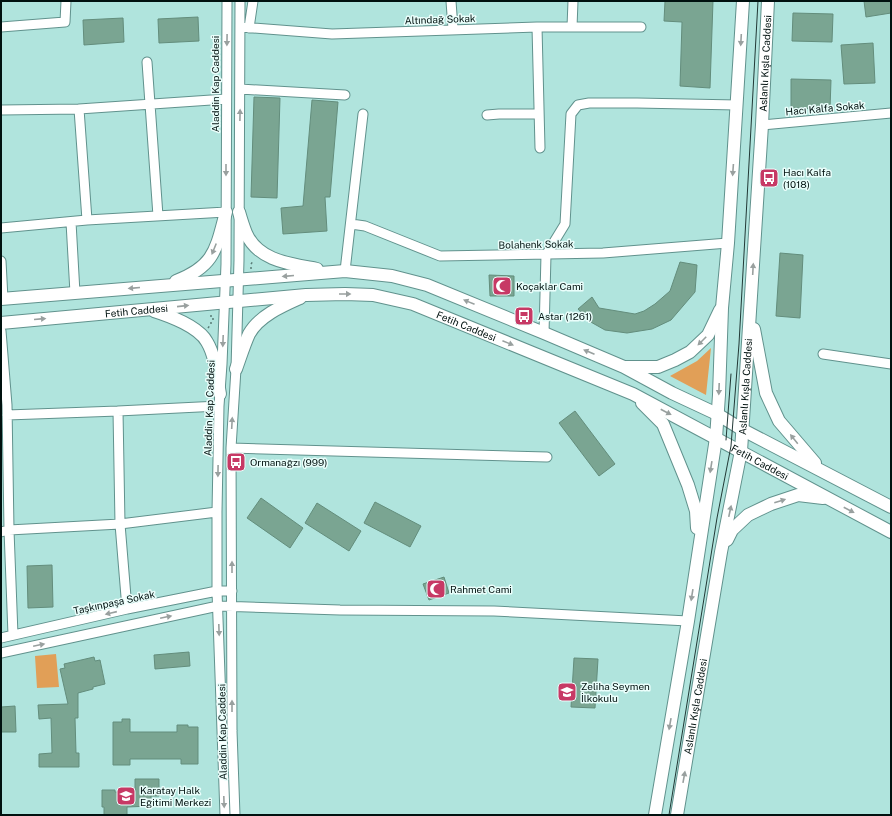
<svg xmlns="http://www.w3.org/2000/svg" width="892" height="816" viewBox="0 0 892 816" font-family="'Public Sans',sans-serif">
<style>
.green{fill:#e19f57}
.building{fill:#7aa592;stroke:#638d7c}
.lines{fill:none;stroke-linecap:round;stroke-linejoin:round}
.minor-casing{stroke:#61928d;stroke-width:11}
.major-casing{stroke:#61928d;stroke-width:14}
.path{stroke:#587b76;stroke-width:1.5;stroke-dasharray:2 3;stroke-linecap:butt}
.minor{stroke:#fff;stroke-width:9}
.major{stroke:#fff;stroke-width:12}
.tram{stroke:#213835;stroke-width:1}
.oneway{fill:#99a09f}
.labels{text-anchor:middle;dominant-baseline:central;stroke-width:3;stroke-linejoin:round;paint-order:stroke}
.street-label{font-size:10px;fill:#00110f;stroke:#eafefb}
.poi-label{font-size:10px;fill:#00110f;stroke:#eafefb;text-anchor:start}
</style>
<rect width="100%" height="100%" fill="#b0e4dd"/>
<!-- green -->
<path class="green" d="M711,348L706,395L670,376L697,361Z
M56,654L59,687L37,688L35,656Z"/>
<!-- building -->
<path class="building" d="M665,1H713L710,88L680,86L682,22L664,21Z
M864,1H891V13L866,17Z
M793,13L833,14L832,42L792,41Z
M198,17L199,41L159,43L158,19Z
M123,18L124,42L84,45L83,20Z
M873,43L875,83L844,84L841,45Z
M791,79L831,80L830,109L791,108Z
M254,97L280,98L277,198L251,197Z
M312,100L338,102L330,197H325L327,231L283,234L281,208L303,206Z
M780,253L803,255L800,318L776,316Z
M680,262L697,265L695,292L671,320L652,329L627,333L605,330L589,321L578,309L592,297L599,308L635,314L644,311L655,304L670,291Z
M489,275L514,276V296H490Z
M575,411L615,464L599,476L559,423Z
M261,498L303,528L290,548L247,518Z
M375,502L421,526L410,547L364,523Z
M317,503L361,531L349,551L305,523Z
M52,565L53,607L28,608L27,566Z
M444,577L449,593L429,600L423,584Z
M189,652L190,666L155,669L154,655Z
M94,657L95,661L100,660L105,684L93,687V689L78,693V718H75L76,753H79V767H39V754L52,753L51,718L39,719L38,705L68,704L60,669L65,668L64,664Z
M574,658L598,659L595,708L571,707Z
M15,706L16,732H1V707Z
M122,719H130V732H177V725H188V727H198V764H181V759H130V765H113V722H122Z
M135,779H159V796H151V806L127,807V815H104V807H102V790H115V792H135Z"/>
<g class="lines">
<defs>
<path id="minor" d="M451,1L453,29
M1,27L65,22L66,1
M241,27L332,34L537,27H641
M537,27L540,148
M572,27L573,1
M249,28L253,1
M147,62L158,216
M240,89L345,95
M79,109L87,220
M1,110L79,109L226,99
M487,115L499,114H539
M762,125L891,113
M71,222L75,293
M351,224L365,226L440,256L603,253L728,243
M1,228L87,220L226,212
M1,261L3,299
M345,271L363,114
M1,331L7,405L9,530L13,635
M544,333L546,255L565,224L571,114L578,105L589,103H637L737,105
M823,354L891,364
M118,411L219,406
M7,415L118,411L120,524L127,609
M231,448L547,457
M1,532L9,530L120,524L217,512
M1,638L127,609L217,591H232
M1,653L218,606L340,610L494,611L688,621
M225,815L217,591V512L219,406L222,364L226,264L227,1
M235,815L232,731L231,448L236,369L239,260L240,1"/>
<g id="major">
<path d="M239,212C241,219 243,226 246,233C258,261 291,264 317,269"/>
<path d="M176,281C215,266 216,249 226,212"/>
<path d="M1,299L345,271L392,276L427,285L544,333L624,367L672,393L717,414L743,430L891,507"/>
<path d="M154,311C170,316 199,327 207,342C216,357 217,378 220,394"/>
<path id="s1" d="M1,323L306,295L345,294L373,295L413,304L633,394L891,532"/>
<path d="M754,329L766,393L779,421L815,463"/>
<path d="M626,367H658L675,360L690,352L708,335L720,310"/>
<path d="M236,369C240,358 244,345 249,334C259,316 282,306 300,298"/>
<path d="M642,403L663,424L688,485L696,511L697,528"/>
<path d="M727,540L732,530L748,515L771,504L798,495L823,498"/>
<path d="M655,815L688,621L716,438L719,395L722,308L728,243L743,1"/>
<path id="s2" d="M677,815L721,552L741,451L762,125L768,1"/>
</g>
</defs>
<!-- minor casing -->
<use href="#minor" class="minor-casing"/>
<!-- major casing -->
<use href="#major" class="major-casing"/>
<!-- path -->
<path class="path" d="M251,269V264L254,260
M211,315V319H216
M208,328L211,324V319"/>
<!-- minor -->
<use href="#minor" class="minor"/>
<!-- major -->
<use href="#major" class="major"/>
<!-- tram -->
<path class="tram" d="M726,440L731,374
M669,815L717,518L731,446L739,344L758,1"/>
</g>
<!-- one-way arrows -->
<defs><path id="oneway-solid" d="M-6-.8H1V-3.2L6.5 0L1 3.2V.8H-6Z"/></defs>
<g class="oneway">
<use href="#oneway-solid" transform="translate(227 40) rotate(91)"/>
<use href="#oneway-solid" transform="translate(741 40) rotate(93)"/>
<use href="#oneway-solid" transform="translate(240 115) rotate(-89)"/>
<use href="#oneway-solid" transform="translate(226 170) rotate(90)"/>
<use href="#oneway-solid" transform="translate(733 170) rotate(94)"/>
<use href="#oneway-solid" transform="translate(214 249) rotate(112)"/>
<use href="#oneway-solid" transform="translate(753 269) rotate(-87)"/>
<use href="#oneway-solid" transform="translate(288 276) rotate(175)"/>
<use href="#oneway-solid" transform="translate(134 288) rotate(175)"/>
<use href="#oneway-solid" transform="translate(345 294)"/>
<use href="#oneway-solid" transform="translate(469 302) rotate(-158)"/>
<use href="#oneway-solid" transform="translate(183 306) rotate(-6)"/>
<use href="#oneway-solid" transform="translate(40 319) rotate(-5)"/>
<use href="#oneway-solid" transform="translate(223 341) rotate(92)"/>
<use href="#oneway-solid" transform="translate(702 341) rotate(135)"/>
<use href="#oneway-solid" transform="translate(508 343) rotate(22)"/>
<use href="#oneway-solid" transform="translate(589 352) rotate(-157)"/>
<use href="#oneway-solid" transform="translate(719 389) rotate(92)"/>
<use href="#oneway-solid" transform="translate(666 412) rotate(28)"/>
<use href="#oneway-solid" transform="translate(232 423) rotate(-87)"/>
<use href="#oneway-solid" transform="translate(794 439) rotate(-129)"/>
<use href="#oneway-solid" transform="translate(711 467) rotate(99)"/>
<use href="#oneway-solid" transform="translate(218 471) rotate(91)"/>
<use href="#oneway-solid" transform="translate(780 501) rotate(-18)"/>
<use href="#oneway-solid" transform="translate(849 510) rotate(28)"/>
<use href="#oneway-solid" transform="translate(730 511) rotate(-78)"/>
<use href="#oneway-solid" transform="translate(232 567) rotate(-90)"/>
<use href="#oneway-solid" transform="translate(692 595) rotate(99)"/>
<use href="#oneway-solid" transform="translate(111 613) rotate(167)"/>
<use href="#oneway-solid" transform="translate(166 617) rotate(-12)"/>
<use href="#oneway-solid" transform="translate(219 630) rotate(88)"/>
<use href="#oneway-solid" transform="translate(39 645) rotate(-12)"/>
<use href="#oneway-solid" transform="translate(232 706) rotate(-90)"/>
<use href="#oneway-solid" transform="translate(670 724) rotate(100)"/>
<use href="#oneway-solid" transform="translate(684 777) rotate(-80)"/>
<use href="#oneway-solid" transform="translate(224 802) rotate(88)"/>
</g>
<!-- icons -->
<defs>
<symbol id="bus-square" viewBox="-11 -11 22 22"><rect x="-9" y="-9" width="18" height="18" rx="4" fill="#c73965" stroke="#eafefb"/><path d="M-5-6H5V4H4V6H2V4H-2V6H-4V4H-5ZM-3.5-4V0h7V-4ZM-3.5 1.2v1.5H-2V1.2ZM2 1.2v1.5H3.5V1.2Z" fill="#fff"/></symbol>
<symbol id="mosque-square" viewBox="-11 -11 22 22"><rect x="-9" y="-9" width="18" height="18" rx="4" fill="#c73965" stroke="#eafefb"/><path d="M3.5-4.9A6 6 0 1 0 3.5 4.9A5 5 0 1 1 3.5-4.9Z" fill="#fff"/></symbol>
<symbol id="school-square" viewBox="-11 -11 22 22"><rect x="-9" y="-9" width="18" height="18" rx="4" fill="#c73965" stroke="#eafefb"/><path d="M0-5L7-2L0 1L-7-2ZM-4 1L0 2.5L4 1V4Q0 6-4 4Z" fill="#fff"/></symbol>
</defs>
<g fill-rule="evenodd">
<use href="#bus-square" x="758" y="167" width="22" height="22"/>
<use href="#mosque-square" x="491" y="275" width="22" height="22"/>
<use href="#bus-square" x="513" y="305" width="22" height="22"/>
<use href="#bus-square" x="225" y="451" width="22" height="22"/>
<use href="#mosque-square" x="425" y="578" width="22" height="22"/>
<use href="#school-square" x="556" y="681" width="22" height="22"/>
<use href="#school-square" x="115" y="785" width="22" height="22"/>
</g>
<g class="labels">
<!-- street labels -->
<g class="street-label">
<text transform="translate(440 19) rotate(-2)">Altındağ Sokak</text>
<text stroke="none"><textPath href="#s2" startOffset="758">Aslanlı Kışla Caddesi</textPath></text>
<text transform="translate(215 84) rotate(-90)">Aladdin Kap Caddesi</text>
<text transform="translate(825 108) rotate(-5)">Hacı Kalfa Sokak</text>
<text transform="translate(536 244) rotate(-1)">Bolahenk Sokak</text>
<text stroke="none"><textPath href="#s1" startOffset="136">Fetih Caddesi</textPath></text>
<text stroke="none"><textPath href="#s1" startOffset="472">Fetih Caddesi</textPath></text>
<text stroke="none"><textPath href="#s2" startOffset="434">Aslanlı Kışla Caddesi</textPath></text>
<text transform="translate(209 408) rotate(-88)">Aladdin Kap Caddesi</text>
<text stroke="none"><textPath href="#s1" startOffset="796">Fetih Caddesi</textPath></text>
<text transform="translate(114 602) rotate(-12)">Taşkınpaşa Sokak</text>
<text stroke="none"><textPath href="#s2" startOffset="110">Aslanlı Kışla Caddesi</textPath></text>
<text transform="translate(222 732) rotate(-91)">Aladdin Kap Caddesi</text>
</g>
<!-- poi labels -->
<g class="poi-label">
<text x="783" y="172">Hacı Kalfa<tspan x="783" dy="12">(1018)</tspan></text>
<text x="516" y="286">Koçaklar Cami</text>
<text x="538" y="316">Astar (1261)</text>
<text x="250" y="462">Ormanağzı (999)</text>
<text x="450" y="589">Rahmet Cami</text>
<text x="581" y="686">Zeliha Seymen<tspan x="581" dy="12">İlkokulu</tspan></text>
<text x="140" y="790">Karatay Halk<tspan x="140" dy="12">Eğitimi Merkezi</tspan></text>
</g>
</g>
<!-- border -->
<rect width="892" height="816" fill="none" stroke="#00110f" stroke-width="4"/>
</svg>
